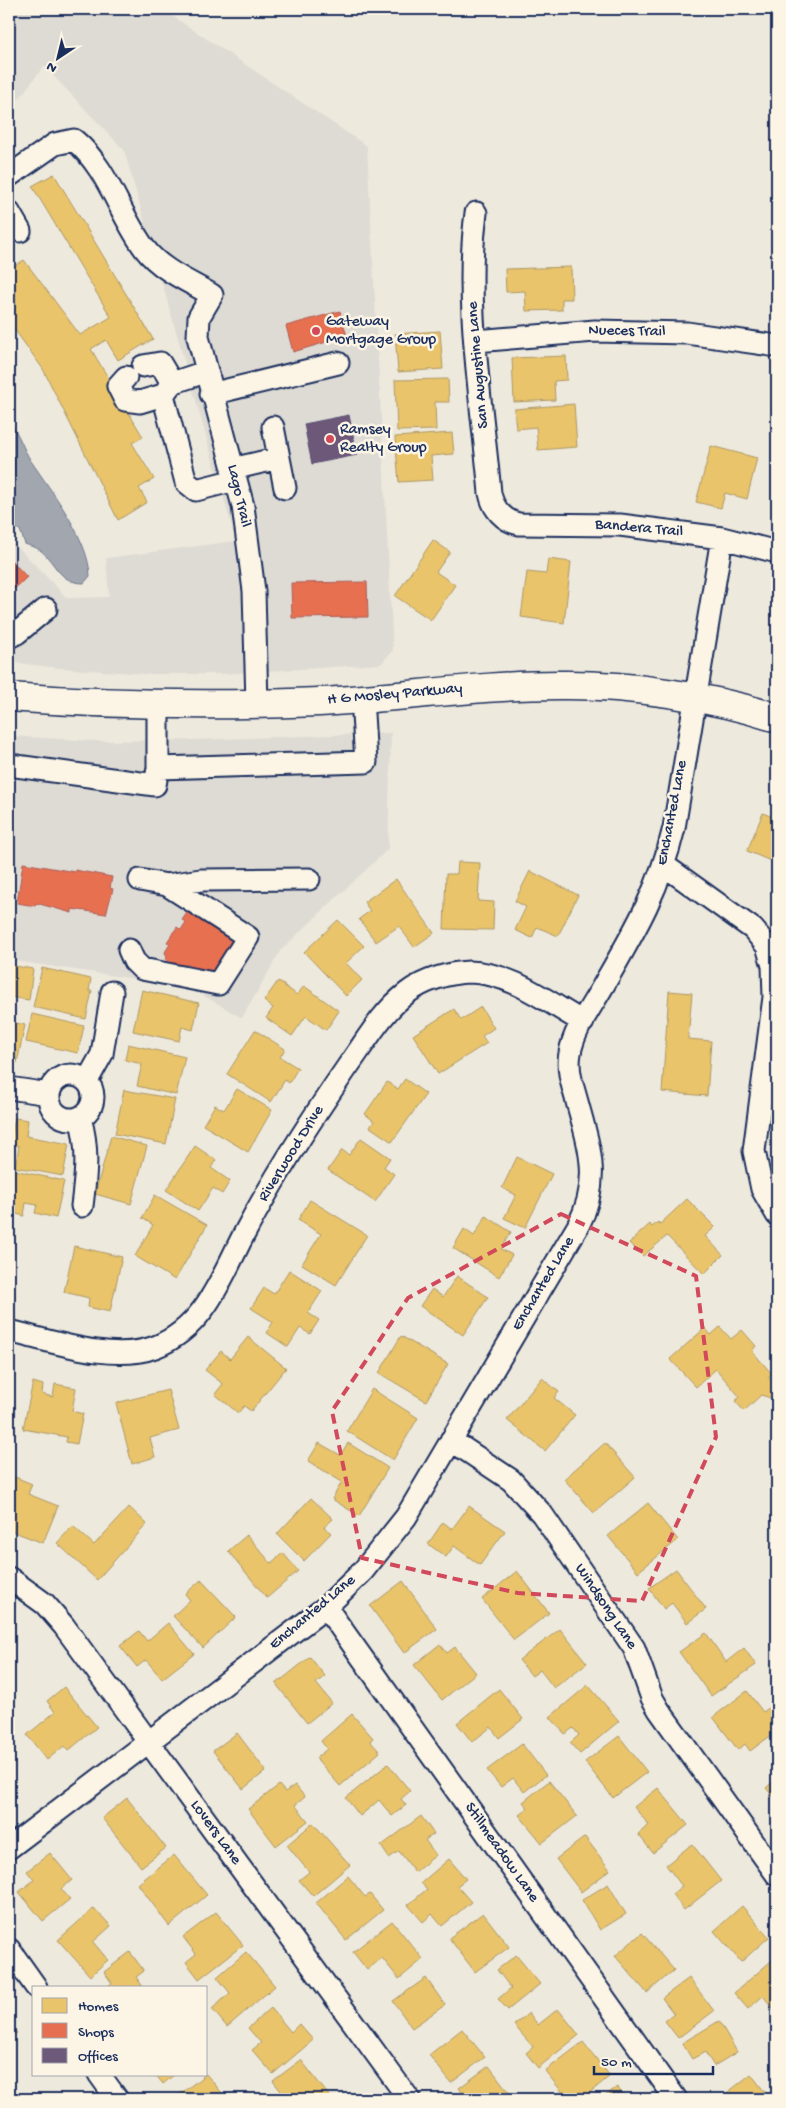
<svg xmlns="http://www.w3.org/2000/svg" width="786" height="2108" viewBox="0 0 786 2108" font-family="'Gochi Hand',sans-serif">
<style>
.built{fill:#dedbd4}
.water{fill:#a2a7af;stroke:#6c778f}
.homes{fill:#e9c46a;stroke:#ab9766}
.shops{fill:#e76f51;stroke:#aa5c55}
.offices{fill:#6d597a;stroke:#544c72}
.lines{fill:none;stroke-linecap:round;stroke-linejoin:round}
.minor-casing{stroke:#1b2f5e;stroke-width:25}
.major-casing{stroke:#1b2f5e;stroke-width:31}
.minor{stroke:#fcf5e5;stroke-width:21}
.major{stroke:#fcf5e5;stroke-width:28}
.marked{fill:none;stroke:#d1495b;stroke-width:4;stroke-dasharray:10 6;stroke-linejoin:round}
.poi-dot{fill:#d1495b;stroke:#fcf5e5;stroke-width:2}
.labels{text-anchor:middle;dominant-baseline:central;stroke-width:5;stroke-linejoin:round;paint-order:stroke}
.poi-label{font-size:16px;fill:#1b2f5e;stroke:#fcf5e5;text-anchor:start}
.street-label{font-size:16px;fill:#1b2f5e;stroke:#fcf5e5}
</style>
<rect width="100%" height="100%" fill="#eee9dd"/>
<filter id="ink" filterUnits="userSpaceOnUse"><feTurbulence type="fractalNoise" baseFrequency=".02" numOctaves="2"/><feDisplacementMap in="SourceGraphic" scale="10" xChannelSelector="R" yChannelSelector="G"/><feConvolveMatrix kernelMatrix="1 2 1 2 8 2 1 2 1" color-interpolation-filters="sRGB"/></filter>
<g filter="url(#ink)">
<!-- built -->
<path class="built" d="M9,9H162L367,146L393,650L381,664L222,674H146L59,668L9,662V538L67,598L109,597L106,558L236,541L124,150L44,66L9,112Z
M391,733L388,849L281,950L242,1018L189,987L9,960V736L96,741L190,740Z"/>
<!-- water -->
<path class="water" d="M9,421C19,433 23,449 31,461C51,491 89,539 90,576L84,583C58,583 56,562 40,550C36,547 29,546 25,544L20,530L9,525Z"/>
<!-- homes -->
<path class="homes" d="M54,174L153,339L118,360L106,340L91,349L143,437L132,443L154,479L139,488L147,502L118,520L43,369L9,322V260L13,267L24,260L80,335L111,317L32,186Z
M571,267L572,299H562V310L526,311L525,291L506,292L505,269Z
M440,331L443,369L398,372L395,334Z
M566,356L567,380L554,381L555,400L514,402L512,358Z
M448,379L449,402H435L436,430L397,431L395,380Z
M574,404L577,447L538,450L536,427L516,429L514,409Z
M452,433L454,454L431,456L433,480L399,482L395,437Z
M711,446L757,458L747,499L725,493L721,508L696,502Z
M433,540L450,552L436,572L455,585L431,620L395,596Z
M548,559L571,562L564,623L521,617L527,572L546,574Z
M763,813L777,819V870L771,867L773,862L747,851Z
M458,862L480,863L478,901L494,902L493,930L444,929L446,874H457Z
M530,871L578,895L558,936L537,927L532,938L515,930L526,907L515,901Z
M396,879L434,933L414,947L399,926L376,942L359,919L370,911L364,902Z
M338,920L364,946L346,963L362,980L346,996L304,952Z
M9,965L33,969L29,1000L9,997Z
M42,968L91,979L89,991H92L86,1019L33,1007Z
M278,981L297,995L304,986L339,1011L326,1030L306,1016L292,1036L266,1018L273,1008L264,1001Z
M142,990L199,1003L193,1030L182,1027L179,1041L133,1031Z
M669,991L692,993L688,1039L711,1041L707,1096L662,1092Z
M481,1007L494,1028L482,1036L487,1043L438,1074L413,1035L454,1009L461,1020Z
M9,1010L14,1011L12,1022L25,1025L17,1063L9,1061Z
M32,1014L84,1026L78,1053L26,1042Z
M255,1030L285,1049L280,1057L298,1068L289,1083L285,1080L271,1102L227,1074Z
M128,1044L185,1057L176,1095L137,1086L142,1064L125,1060Z
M405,1079L426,1094L392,1142L370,1127L374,1121L365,1114L387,1082L398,1089Z
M237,1089L272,1110L248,1152L203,1125L215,1105L224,1110Z
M124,1090L175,1099L166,1144L115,1134Z
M15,1118L28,1120L26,1136L69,1144L63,1176L15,1167L19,1146L10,1145Z
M111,1136L147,1146L131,1204L95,1194Z
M361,1138L390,1158L384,1167L394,1174L375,1202L328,1170L342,1150L349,1155Z
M195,1146L216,1160L211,1168L230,1181L222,1194L213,1188L198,1211L166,1190Z
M517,1157L552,1174L525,1228L504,1218L516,1195L502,1188Z
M10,1169L64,1181L56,1218L35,1213L37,1205L26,1203L24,1216L9,1212Z
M155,1195L207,1225L175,1280L135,1256L153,1225L142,1218Z
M687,1199L715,1227L705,1236L723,1255L704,1274L667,1236L643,1256L629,1243L650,1224L652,1227L658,1222L660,1224Z
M310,1200L367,1235L336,1285L302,1264L321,1234L298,1220Z
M486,1216L511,1232L501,1249L512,1255L499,1277L453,1248L464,1229L474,1236Z
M74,1246L122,1257L110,1312L88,1307L89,1298L64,1292Z
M289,1270L322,1291L308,1313L319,1320L310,1334L300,1328L288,1347L267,1333L273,1322L251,1308L264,1288L274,1294Z
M457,1276L488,1297L463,1335L420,1306L432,1289L443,1297Z
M720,1327L731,1339L742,1330L756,1346L752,1351L772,1374L768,1377L777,1387V1400L761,1395L744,1411L735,1401L740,1397L716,1369L696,1387L670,1359L705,1328L711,1335Z
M401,1336L448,1364L426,1401L379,1373Z
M248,1337L286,1368L251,1411L244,1406L238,1413L215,1394L223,1384L205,1370L221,1351L230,1359Z
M9,1374L14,1375L9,1398Z
M542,1378L559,1392L554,1398L575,1415L545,1451L507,1420Z
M33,1382L43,1385L42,1394L53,1397L55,1384L76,1388L72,1411L83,1414L77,1444L66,1442L67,1437L23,1429Z
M372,1389L418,1418L393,1460L347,1431Z
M168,1390L179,1430L150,1438L155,1457L132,1464L116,1403Z
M319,1443L340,1455L348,1443L388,1468L359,1516L332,1499L342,1482L308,1461Z
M605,1443L635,1477L594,1513L564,1479Z
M10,1475L32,1484L28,1494L58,1506L43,1543L9,1530Z
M311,1498L333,1519L324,1527L331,1533L304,1561L277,1534Z
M648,1503L678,1540L638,1572L608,1536Z
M469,1506L505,1531L480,1565L454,1546L446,1557L428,1544L443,1522L452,1529Z
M129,1507L147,1524L97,1580L57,1543L73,1526L94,1545Z
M247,1535L271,1563L283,1553L298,1571L267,1598L228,1551Z
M676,1569L706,1609L687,1623L672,1603L664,1609L649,1588Z
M517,1571L549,1613L514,1640L482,1599Z
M201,1580L236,1617L203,1648L173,1616L190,1600L185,1594Z
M403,1581L437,1629L404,1653L370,1606Z
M168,1623L194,1654L162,1679L146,1660L137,1667L120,1646L139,1631L147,1641Z
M560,1629L587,1663L554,1688L540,1670L532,1676L519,1660Z
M706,1633L726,1662L744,1648L756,1665L711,1696L679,1652Z
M440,1644L447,1653L455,1647L476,1673L442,1700L414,1665Z
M310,1657L325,1676L316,1683L332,1703L307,1723L276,1684Z
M588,1685L619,1721L580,1754L570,1743L579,1735L573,1728L565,1734L550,1717Z
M64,1687L97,1727L68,1751L64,1746L47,1760L27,1735L55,1712L47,1701Z
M499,1689L523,1719L499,1738L491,1727L472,1742L457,1723Z
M747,1691L763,1712L773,1705L777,1710V1731L750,1751L745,1744L738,1750L713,1717Z
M352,1714L373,1738L370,1741L380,1752L340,1786L316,1758L327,1749L321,1741Z
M237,1733L266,1771L243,1789L213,1751Z
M619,1736L647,1772L613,1798L585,1762Z
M522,1744L546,1775L524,1792L513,1778L501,1787L487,1770Z
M388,1764L410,1791L401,1799L406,1805L392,1816L379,1800L360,1816L346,1798Z
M777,1778V1801L766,1788Z
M549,1781L577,1816L542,1843L519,1815L528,1808L523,1802Z
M279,1785L285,1792L295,1785L305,1797L295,1805L308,1821L276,1846L248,1809Z
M658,1788L688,1825L653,1853L638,1834L649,1825L634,1807Z
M127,1798L166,1848L141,1867L102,1818Z
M421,1816L434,1834L425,1840L436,1855L415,1872L399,1851L389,1858L381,1846Z
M313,1823L350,1865L313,1896L299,1880L309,1872L287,1845Z
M585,1837L610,1870L581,1892L556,1859Z
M692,1844L721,1881L684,1910L672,1894L682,1886L666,1865Z
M50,1853L72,1880L61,1889L70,1899L43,1921L19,1892L34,1880L27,1871Z
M174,1855L207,1895L169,1926L138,1884Z
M449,1859L466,1879L457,1886L471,1902L442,1926L432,1914L423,1922L408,1905L427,1889L421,1883Z
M348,1876L365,1897L370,1894L383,1910L346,1940L316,1903Z
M608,1884L626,1914L600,1930L582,1900Z
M742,1906L769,1937L741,1962L714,1931Z
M94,1908L111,1926L93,1942L108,1960L90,1976L58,1940Z
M216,1912L243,1945L199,1979L186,1962L196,1954L183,1937Z
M483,1913L509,1947L475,1972L449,1938Z
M392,1921L423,1959L399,1979L382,1958L367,1970L353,1952Z
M642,1933L674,1970L647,1993L615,1956Z
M130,1952L144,1971L136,1977L143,1987H107L112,1983L104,1972Z
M246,1952L275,1986L227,2027L212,2009L230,1993L217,1977Z
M516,1955L540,1984L508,2010L498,1999L511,1988L497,1970Z
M777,1956V2013L763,1996L748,2009L734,1993Z
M426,1978L445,2005L412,2028L393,2001Z
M689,1978L714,2011L678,2038L665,2021L674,2014L662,1998Z
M271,2008L291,2032L299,2024L313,2040L273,2074L252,2050L261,2043L248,2028Z
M558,2009L579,2035L538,2068L526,2053L533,2047L514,2025L529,2013L538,2025Z
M719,2021L737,2052L714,2066L705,2052L692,2059L682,2043Z
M9,2024L17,2033L9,2039Z
M462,2029L485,2057L451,2083L429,2055Z
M583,2042L610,2076L582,2099H568L545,2071Z
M301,2060L330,2097L326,2099H287L273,2081Z
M489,2066L514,2099H467L459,2088Z
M155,2074H175L163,2084Z
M206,2074L227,2099H174Z
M751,2074L770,2099H732L727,2093Z
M617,2087L627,2099H601Z"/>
<!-- shops -->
<path class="shops" d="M340,311L347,336L293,352L286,326Z
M9,558L27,577L9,594Z
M367,582L368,617L292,618L291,583Z
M23,863L75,872V870L112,877L110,888L113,889L106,914L72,909V913L36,903L35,906L17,903Z
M192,906L235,938L227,954L225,953L211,974L204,970L202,973L197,971L187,964L184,969L175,963L174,965L165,959L167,957L165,952L170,944L167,942L177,927L181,930L186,922L182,920Z"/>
<!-- offices -->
<path class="offices" d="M349,415L357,455L312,464L304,424Z"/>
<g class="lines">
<defs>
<path id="minor" d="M9,176L55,144L74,140C108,168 119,214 145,249C161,270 190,282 212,295L199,317L198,337L243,506L254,591L257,704
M9,212L20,231
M476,213C464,302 482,404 490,493C493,509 504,521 519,524L620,525L722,538L777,552
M476,341L595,331L687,333L777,346
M143,366L160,363L172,383
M205,372L172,383L163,395L186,482L196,490L235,480
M126,377L118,386L125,400L140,402L163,395
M211,394L338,363
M273,427L279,458
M232,469L279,458L285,488
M9,637L17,633L46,609
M9,765L155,785L158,768V705
M158,768L366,762L362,698
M665,866L753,929L767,946L773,966L774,997L754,1151L762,1189L777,1215
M167,885L201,880L309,879
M129,950L134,961L142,969L218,984L248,937L167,885L140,880
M49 1097a22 22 0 1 1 44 0a22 22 0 1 1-44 0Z
M87,1081L102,1054L112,992
M9,1088L49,1094
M80,1118C89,1148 86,1174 82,1206
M9,1331C52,1341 113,1363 155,1347C204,1328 221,1279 243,1236C274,1177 310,1121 348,1066C366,1041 382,1012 407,993C424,980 448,973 469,972C510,972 549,1003 583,1022
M451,1440L511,1480L542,1514L634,1648L652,1698L659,1710L777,1875
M9,1578L45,1604L64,1626L409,2099
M326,1607L676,2099
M9,1848L326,1607L363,1571L406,1517L578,1226C602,1179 589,1146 576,1098C572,1084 567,1069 570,1053C574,1028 595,1002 607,979C637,927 660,887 674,828L722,538
M9,1949L36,1987
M99,2074L117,2099"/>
<path id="major" d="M9,697C112,705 215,706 319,702C399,698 479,685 559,685C628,684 712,697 777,718"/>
</defs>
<!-- minor casing -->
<use href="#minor" class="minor-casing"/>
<!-- major casing -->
<use href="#major" class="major-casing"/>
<!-- minor -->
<use href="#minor" class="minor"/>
<!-- major -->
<use href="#major" class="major"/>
</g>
</g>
<!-- marked area -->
<path class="marked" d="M561,1214L696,1276L716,1437L642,1601L518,1593L362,1558L332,1411L408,1298Z"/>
<!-- markers -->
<g class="poi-dot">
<circle cx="316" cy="331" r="5"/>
<circle cx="330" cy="439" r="5"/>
</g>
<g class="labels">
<!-- poi labels -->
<g class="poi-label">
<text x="326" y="322">Gateway<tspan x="326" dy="18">Mortgage Group</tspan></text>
<text x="340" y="430">Ramsey<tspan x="340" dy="18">Realty Group</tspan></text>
</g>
<!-- street labels -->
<g class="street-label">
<text transform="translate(627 332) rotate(1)">Nueces Trail</text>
<text transform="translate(479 365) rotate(-95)">San Augustine Lane</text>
<text transform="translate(238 496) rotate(77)">Lago Trail</text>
<text transform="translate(639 529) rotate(5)">Bandera Trail</text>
<text transform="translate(395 695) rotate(-5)">H G Mosley Parkway</text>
<text transform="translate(673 813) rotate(-79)">Enchanted Lane</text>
<text transform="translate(292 1154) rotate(-58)">Riverwood Drive</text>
<text transform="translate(544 1284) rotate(-59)">Enchanted Lane</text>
<text transform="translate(605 1607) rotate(56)">Windsong Lane</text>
<text transform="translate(313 1613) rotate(-40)">Enchanted Lane</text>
<text transform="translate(215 1833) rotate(54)">Lovers Lane</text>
<text transform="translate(501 1853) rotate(55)">Stillmeadow Lane</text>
</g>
</g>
<!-- margin -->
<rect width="786" height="2108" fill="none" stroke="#fcf5e5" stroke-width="30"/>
<rect x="15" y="15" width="756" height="2078" fill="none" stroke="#1b2f5e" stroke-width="2" filter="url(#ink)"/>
<!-- legend -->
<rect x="32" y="1986" width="175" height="90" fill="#fcf5e5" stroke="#a2a6af"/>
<rect x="42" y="1998" width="25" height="15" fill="#e9c46a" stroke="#a2a6af"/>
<text x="78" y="2010" font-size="15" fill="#1b2f5e">Homes</text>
<rect x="42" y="2023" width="25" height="15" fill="#e76f51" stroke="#a2a6af"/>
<text x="78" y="2036" font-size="15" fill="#1b2f5e">Shops</text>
<rect x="42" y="2048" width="25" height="15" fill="#6d597a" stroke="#a2a6af"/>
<text x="78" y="2060" font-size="15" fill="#1b2f5e">Offices</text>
<!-- north arrow -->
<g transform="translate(58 58) rotate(215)" stroke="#fcf5e5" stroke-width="4" paint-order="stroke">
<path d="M0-4L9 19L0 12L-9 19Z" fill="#1b2f5e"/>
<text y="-8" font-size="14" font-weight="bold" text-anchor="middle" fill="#1b2f5e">N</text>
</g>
<!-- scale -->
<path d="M594 2066v8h119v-8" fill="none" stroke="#1b2f5e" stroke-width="2.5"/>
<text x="601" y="2066" font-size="15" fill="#1b2f5e" stroke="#fcf5e5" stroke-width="4" paint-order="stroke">50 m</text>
</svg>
